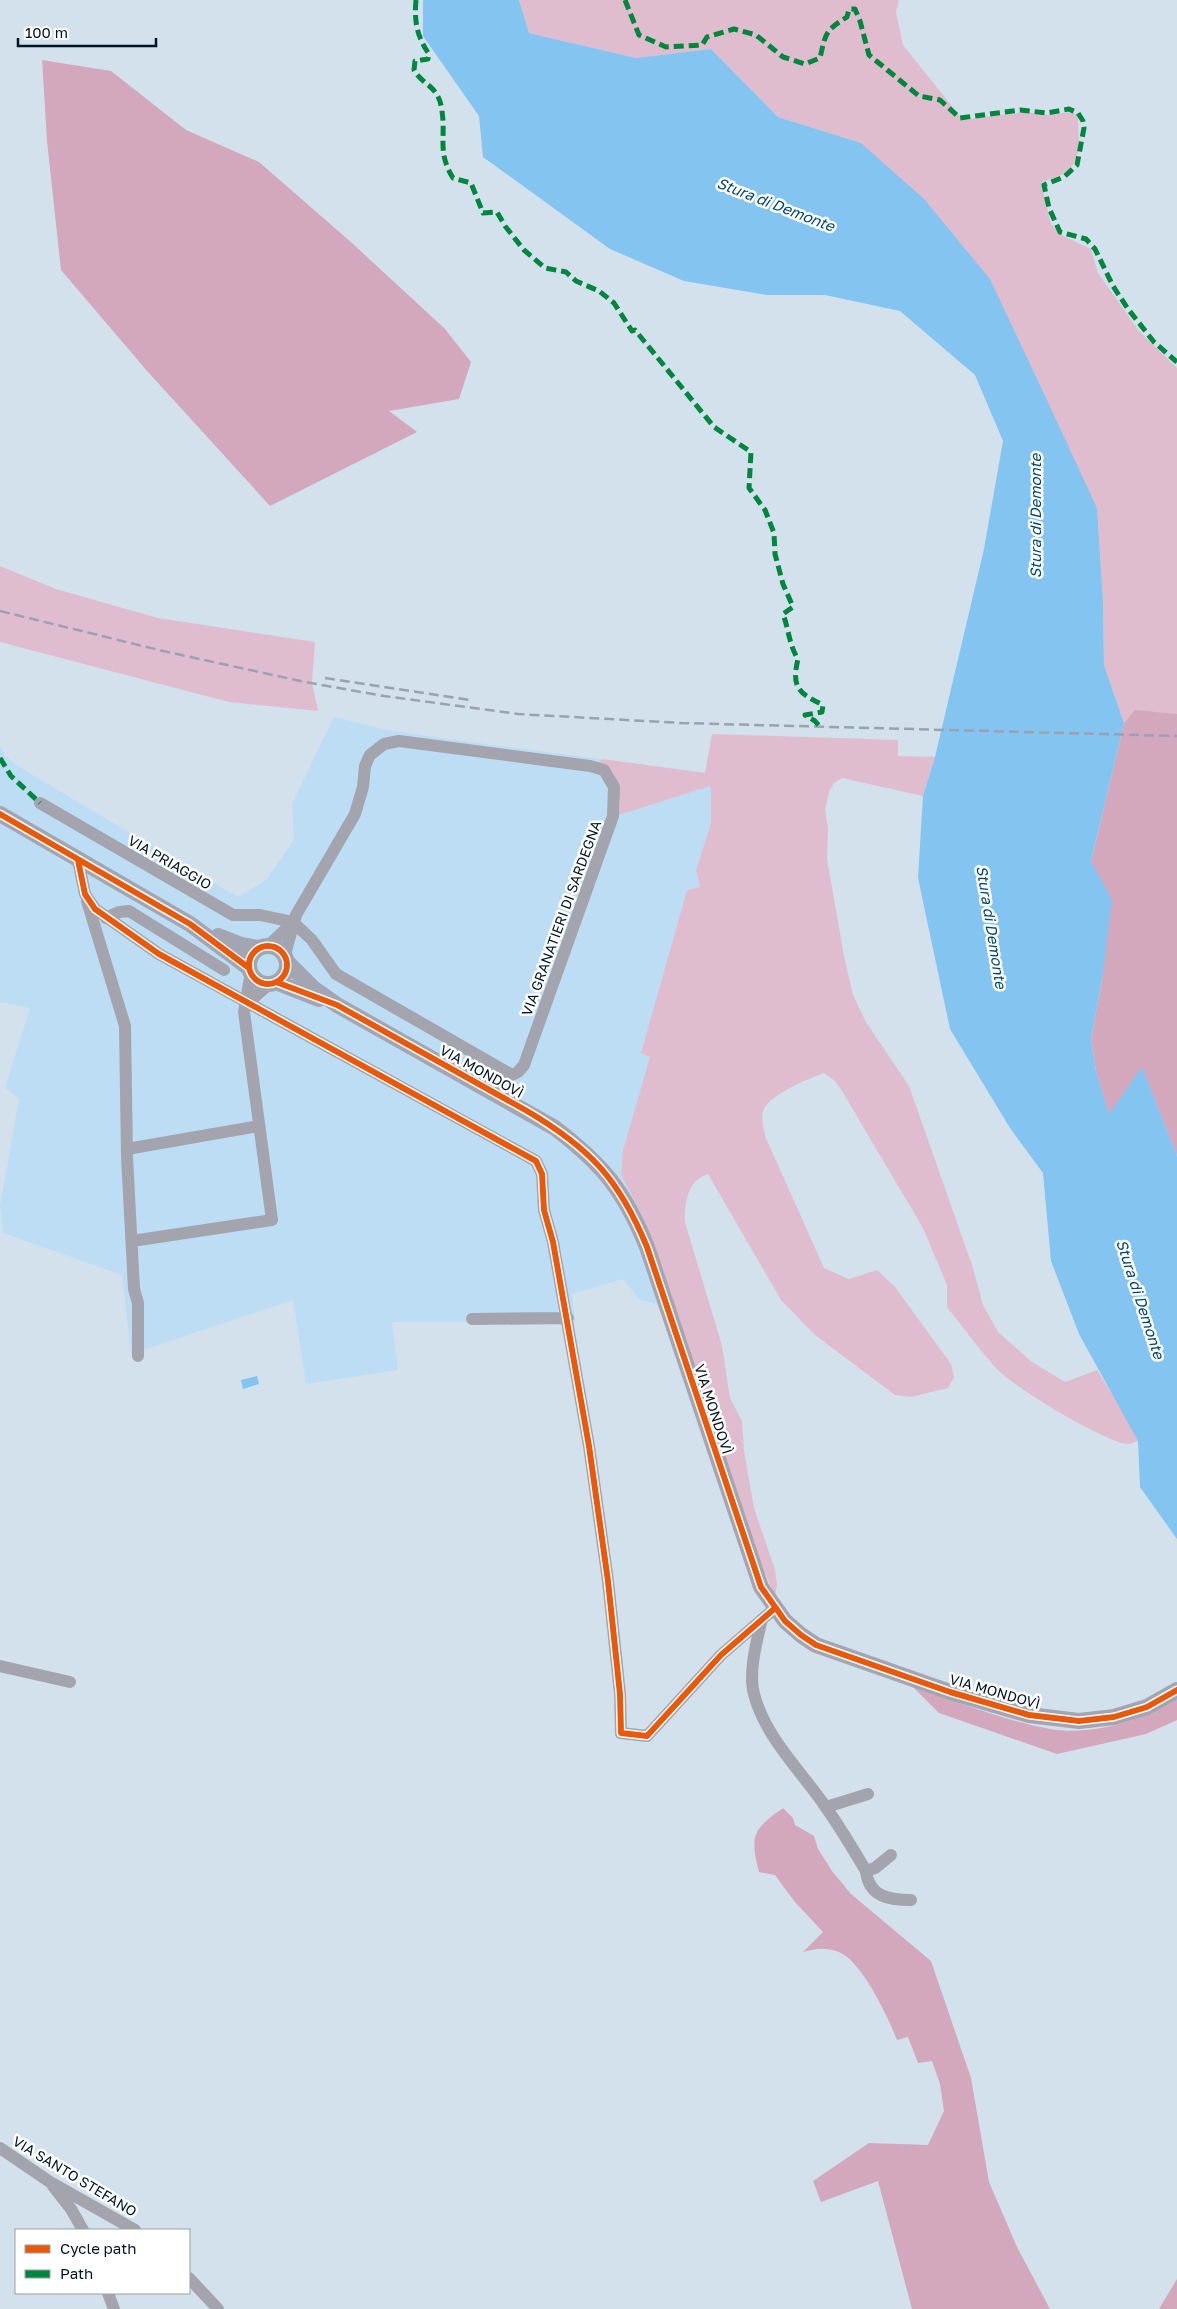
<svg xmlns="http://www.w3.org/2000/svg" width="1177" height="2309" viewBox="0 0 1177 2309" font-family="'Golos Text',sans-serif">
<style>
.built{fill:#bdddf4}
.green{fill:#e0bdce}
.forest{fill:#d3a8bd}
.water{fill:#84c4f0}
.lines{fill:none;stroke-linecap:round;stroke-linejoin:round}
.minor{stroke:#a4a4ae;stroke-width:12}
.major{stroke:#a3a6b2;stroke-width:16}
.rail{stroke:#9ca2ab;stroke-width:2.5;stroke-dasharray:10 5;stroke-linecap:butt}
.quiet{stroke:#00873e;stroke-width:5;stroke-dasharray:10 5;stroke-linecap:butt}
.cycleway-casing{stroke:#fff;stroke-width:9}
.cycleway{stroke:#e8590c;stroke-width:6}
.labels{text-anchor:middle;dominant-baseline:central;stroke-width:5;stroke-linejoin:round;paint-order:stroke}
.street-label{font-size:14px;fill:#011523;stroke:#fff}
.water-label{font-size:15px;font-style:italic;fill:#00476c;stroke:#fff}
</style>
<rect width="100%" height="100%" fill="#d2e1ec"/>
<!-- built -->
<path class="built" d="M334,717L383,729L426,736L705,773L711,788V823L696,870L700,887L687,890L641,1053L651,1057L623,1150L621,1175L642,1215L671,1302L658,1304L640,1300L623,1279L572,1294L575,1322H392L398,1370L306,1384L293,1300L131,1354L122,1275L3,1233L0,1206L19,1099L5,1088L30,1008L0,1002V745L5,756L24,770L238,897L266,880L294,840L292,804Z"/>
<!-- green -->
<path class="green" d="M519,0H899L896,12L903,45L963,120L1025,112L1048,115L1072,112L1078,116C1078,141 1085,163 1059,176C1053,179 1047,179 1041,183L1051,224L1061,235L1091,249L1098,273L1139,331L1177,368V714L1135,711L1124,723L1104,665L1103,601L1097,508L861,143L778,117L711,49L636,58L529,33Z
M0,566L56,589L158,618L315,642L312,683L318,711L229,702L0,642Z
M712,734L898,740V756L935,757L923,796L842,778L834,783L829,792L825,810L828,828L827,859L844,956L853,995L866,1022L909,1086L972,1265L983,1305L998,1332L1032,1362L1065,1382L1097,1370L1123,1411L1138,1441C1134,1442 1131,1444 1127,1444C1101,1440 1013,1387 995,1367C978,1348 963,1327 947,1307V1285L923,1228L842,1091L835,1081L824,1073C808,1079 772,1093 764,1109C760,1116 764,1128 765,1136L824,1268L849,1279L877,1270L895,1287L951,1364L954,1377L948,1388L911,1397L895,1395L815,1335L781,1300L708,1174C688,1180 684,1203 685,1222L722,1346L730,1398L742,1421L744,1451L754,1508L775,1570L777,1585L775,1597L757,1553L642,1215L621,1175L623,1150L650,1057L641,1053L687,890L700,887L696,870L711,823V788L710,786L619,815L620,798L597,764L602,759L705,773Z"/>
<!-- forest -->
<path class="forest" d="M42,60L111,71L186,130L259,162L352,243L445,329L471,362L459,399L389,411L417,432L270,506L148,372L61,270L47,141Z
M1135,710L1177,714V1156L1142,1068L1109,1115L1096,1071L1091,1039L1103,974L1091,861L1124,723Z
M912,1686C954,1701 1006,1721 1050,1729C1094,1736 1139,1721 1177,1699V1720L1146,1734L1057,1754L939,1713Z
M783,1808L793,1818L795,1825L814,1836L818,1849L832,1871L851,1894L931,1961L971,2078L989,2182L1017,2247L1050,2309H912L878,2181L821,2202L813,2181L869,2143L928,2145L944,2111L940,2084L932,2061L918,2063L908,2037L897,2040C888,2017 863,1964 841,1953C828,1947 816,1948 803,1952L823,1932L795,1902L775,1875L759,1872C750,1836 752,1830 783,1808Z
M1177,2279V2309H1159Z"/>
<!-- water -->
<path class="water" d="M423,0H519L529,33L636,58L711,49L778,117L861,143L924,199L990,279L1039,383L1097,508L1103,601L1104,665L1124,723L1091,861L1112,900L1103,974L1091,1039L1096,1071L1109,1114L1142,1067L1177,1156V1539L1140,1487L1138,1441L1079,1334L1051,1261L1043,1173L1010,1128L950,1029L918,878L923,796L935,757L984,549L1003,441L975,375L900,311L825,295H767L684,281L610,249L483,157L479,116L423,36Z
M257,1376L259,1384L243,1389L241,1380Z"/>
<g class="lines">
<!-- minor -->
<path class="minor" d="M40,803L233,915H260L293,922L312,940L336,974L512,1075L518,1072L524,1065L613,816L614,787L604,770L590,766L399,741L384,744L370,755L365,766L363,787L355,814L296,915L285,954
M78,860L85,894L95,909L159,954L536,1161L542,1174L544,1210L553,1242L589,1446L608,1581L620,1694L621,1733L647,1736L721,1655L774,1609
M87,901L125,1026L127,1157L134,1289L138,1303V1356
M106,918L119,912L129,911L224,970
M269,945L293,922
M247,1004L269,984
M127,1149L259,1126
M132,1241L272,1220L244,1012L251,972
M472,1319L568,1318
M762,1619C757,1640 748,1673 754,1694C765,1737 801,1771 825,1806C840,1827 853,1849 866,1871L875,1868L891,1855
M0,1666L70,1682
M826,1807L868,1794
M866,1871C869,1897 889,1900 911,1900
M0,2148L50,2182L135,2230
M53,2186L71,2209L83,2230
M189,2278L218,2309
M108,2293L114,2309"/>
<!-- major -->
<path class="major" d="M0,814L190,924L249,968
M218,936L241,945L258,948
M249 965a19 19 0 1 1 38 0a19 19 0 1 1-38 0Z
M288,963L313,988L337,1005L555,1128C603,1165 624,1190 647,1247L761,1587L785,1621L801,1635L816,1645L950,1692L1029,1715L1079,1721L1114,1717L1147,1707L1177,1690
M276,982L319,999"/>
<!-- rail -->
<path class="rail" d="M0,611L163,651L305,682L384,696L518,714L681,723L1177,736
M325,678L470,700"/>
<!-- quiet -->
<path class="quiet" d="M416,0C414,21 417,37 429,54L428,59L415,61L414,70C423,86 439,85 442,111C446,138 437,152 453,178L471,183L483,213L497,212L505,226L524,250L545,268L566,272L576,281L599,291L614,303L632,331L635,330L714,427L751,452L749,488L765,510L774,533L775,554L783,584L793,607L783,614C789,630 789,645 798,659C791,688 799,693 823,705L822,712L805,715L815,721L820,727
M625,0L639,35L666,47L702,45L707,37L734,29L756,35L783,57L805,64L820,58C826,32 825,31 847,17L849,9H855L860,21L869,55L919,96L940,100L960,118L1020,110L1047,113L1069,109L1078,113L1083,121L1084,128L1077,165L1064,177L1044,185L1049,208L1060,232L1086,239L1095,249L1113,286L1128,309L1154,342L1177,362
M0,758L11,776L40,803"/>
<defs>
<path id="cycleway" d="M0,814L190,924L249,968
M78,860L85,894L95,909L159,954L536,1161L542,1174L544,1210L553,1242L589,1446L608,1581L620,1694L621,1733L647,1736L721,1655L774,1609
M249 965a19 19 0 1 1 38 0a19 19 0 1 1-38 0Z
M276,982L337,1005L527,1111C590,1148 619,1179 647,1247L761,1587L785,1621L801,1635L816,1645L950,1692L1029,1715L1079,1721L1114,1717L1147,1707L1177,1690"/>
</defs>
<!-- cycleway casing -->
<use href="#cycleway" class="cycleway-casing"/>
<!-- cycleway -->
<use href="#cycleway" class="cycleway"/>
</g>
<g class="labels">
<!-- street labels -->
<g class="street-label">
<text transform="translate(170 862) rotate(30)">VIA PRIAGGIO</text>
<text transform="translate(561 918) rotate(-70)">VIA GRANATIERI DI SARDEGNA</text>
<text transform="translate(482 1071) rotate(29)">VIA MONDOVÌ</text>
<text transform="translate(714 1409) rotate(72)">VIA MONDOVÌ</text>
<text transform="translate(995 1691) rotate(16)">VIA MONDOVÌ</text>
<text transform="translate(75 2176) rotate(31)">VIA SANTO STEFANO</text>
</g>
<!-- water labels -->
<g class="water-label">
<text transform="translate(776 204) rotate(21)">Stura di Demonte</text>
<text transform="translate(1035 516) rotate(-90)">Stura di Demonte</text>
<text transform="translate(992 927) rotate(81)">Stura di Demonte</text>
<text transform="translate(1141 1299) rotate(72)">Stura di Demonte</text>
</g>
</g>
<!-- legend -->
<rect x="15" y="2229" width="175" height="65" fill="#ffffff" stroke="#99a1a7"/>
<rect x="25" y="2245" width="25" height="8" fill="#e8590c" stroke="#99a1a7"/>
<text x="60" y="2254" font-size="15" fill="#011523">Cycle path</text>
<rect x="25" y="2270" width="25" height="8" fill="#00873e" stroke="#99a1a7"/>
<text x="60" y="2279" font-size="15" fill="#011523">Path</text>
<!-- scale -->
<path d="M18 38v8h138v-8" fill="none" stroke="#011523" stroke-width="2.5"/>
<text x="25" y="38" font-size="15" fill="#011523" stroke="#ffffff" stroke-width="4" paint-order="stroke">100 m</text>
</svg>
